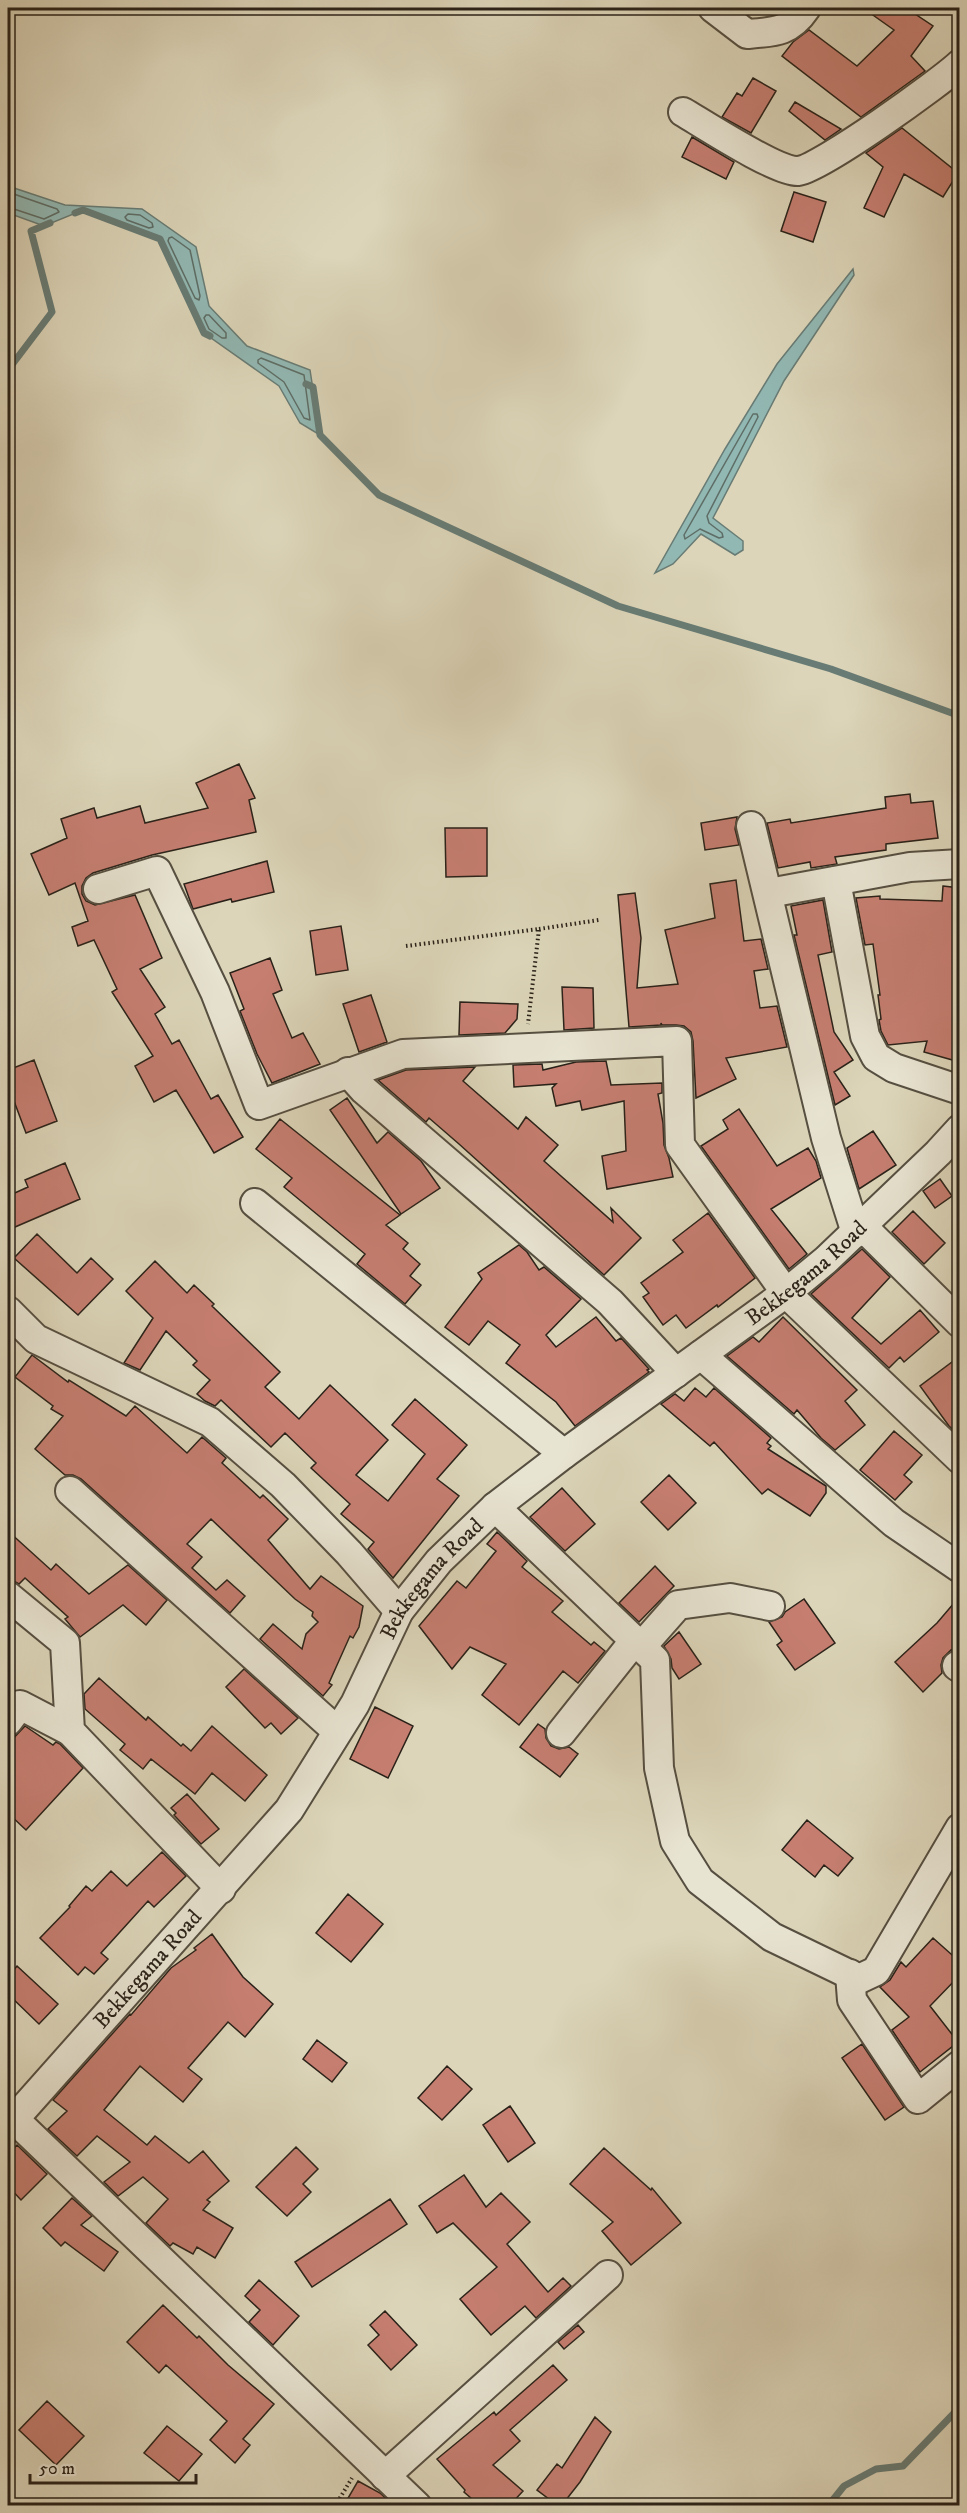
<svg xmlns="http://www.w3.org/2000/svg" width="967" height="2513" viewBox="0 0 967 2513" font-family="'IM FELL DW Pica',serif">
<style>
.water{fill:#92b8b3;stroke:#687c75;stroke-width:1.5}
.lines{fill:none;stroke-linecap:round;stroke-linejoin:round}
.shore{stroke:#5e6d66;stroke-width:1.5}
.stream{stroke:#687c75;stroke-width:7}
.building{fill:#c67e71;stroke:#2a2219;stroke-width:1.5}
.minor-casing{stroke:#564f41;stroke-width:32}
.path{stroke:#2a2219;stroke-width:4;stroke-dasharray:1.5 3;stroke-linecap:butt}
.minor{stroke:#e8e4d2;stroke-width:28}
.labels{text-anchor:middle;dominant-baseline:central;stroke-width:4.5;stroke-linejoin:round;paint-order:stroke}
.street-label{font-size:22px;fill:#2a2219;stroke:#e8e4d2}
</style>
<rect width="100%" height="100%" fill="#dcd5b9"/>
<filter id="stains"><feTurbulence type="fractalNoise" baseFrequency=".00333" numOctaves="4"/><feColorMatrix values="0 0 0 0 .2 0 0 0 0 .09 0 0 0 0 .02 0 0 0 .5 -.17"/></filter>
<radialGradient id="worn" r=".72"><stop offset=".6" stop-color="#630" stop-opacity="0"/><stop offset="1" stop-color="#630" stop-opacity=".3"/></radialGradient>
<!-- water -->
<path class="water" d="M8,186L65,205L142,209L196,247L209,306L247,346L310,370L320,435L300,423L279,386L204,333L160,239L83,210L44,226L8,213Z
M853,269L854,275L784,381L713,518L743,541V550L735,555L701,534L673,564L655,573L725,449L777,364Z"/>
<g class="lines">
<!-- shore -->
<path class="shore" d="M8,192L57,209L59,212L44,219L8,207
M128,214L140,215L152,223L153,227L149,228L127,220L125,217Z
M169,238L172,237L190,250L200,296L199,300L195,298L168,241Z
M206,315H209L226,333V338H222L209,329L204,318Z
M261,358L304,375L310,420L304,418L284,382L258,363V360Z
M753,414H757L758,417L707,516L709,523L722,533L723,537L719,538L700,529L685,539L684,535Z"/>
<!-- stream -->
<path class="stream" d="M75,213L83,210L160,239L204,333L210,336
M8,370L52,312L31,231L50,223
M306,384L313,387L320,435L379,495L618,606L831,669L960,716
M828,2506L844,2486L876,2469L903,2466L960,2407"/>
</g>
<!-- building -->
<path class="building" d="M863,8H906L933,26L911,56L925,71L861,117L782,56L793,42L809,30L857,66L894,30Z
M753,78L776,91L751,133L722,117L737,93L742,96Z
M795,102L841,129L825,140L789,111Z
M902,128L958,173L943,197L904,174L884,217L864,208L883,167L866,153Z
M692,137L734,162L726,179L682,157Z
M794,192L826,202L813,242L781,231Z
M239,764L255,798L249,800L256,832L152,855L93,873L86,878L82,886V894L86,901L95,905L135,895L162,958L140,969L165,1007L155,1014L172,1044L179,1040L211,1099L218,1095L243,1137L214,1153L176,1090L154,1102L135,1066L153,1056L112,992L117,989L94,940L78,946L72,927L88,921L75,883L49,895L31,854L67,838L61,819L94,808L97,818L140,806L145,823L208,808L196,783Z
M910,794L911,803L933,801L938,838L886,844V850L835,857L837,864L811,868L810,862L778,868L767,823L790,819L791,823L886,808L885,797Z
M737,817L735,829L739,845L705,850L701,823Z
M445,828H487V876L446,877Z
M267,861L274,892L232,902L231,899L193,909L184,884Z
M736,880L744,941L761,939L768,969L754,971L760,1008L777,1006L787,1047L726,1058L736,1079L696,1098L693,1041L691,1032L684,1026L676,1025H662L661,1023V1025L629,1027L618,895L635,893L641,938L637,988L678,984L665,930L715,918L710,884Z
M943,886L960,888V1049L956,1061L924,1052L927,1041L888,1045L881,1031L879,1020L881,1019L878,995H880L873,944L865,945L856,898L880,896V899L942,901Z
M823,900L832,952L818,955L834,1032L853,1060L834,1072L850,1096L835,1105L794,935H797L791,906Z
M341,926L348,970L316,975L310,931Z
M270,958L282,990L273,994L292,1038L303,1033L320,1064L272,1083L257,1054L240,1011L244,1009L230,973Z
M562,987L593,988L594,1028L564,1030Z
M371,995L387,1042L359,1052L343,1004Z
M460,1002L518,1004L517,1019L505,1033L459,1035Z
M34,1060L57,1121L26,1133L8,1085V1070Z
M606,1061L611,1085L662,1083V1093L658,1094L663,1123L664,1145L669,1158L673,1177L607,1189L602,1156L626,1151L624,1101L582,1110L580,1101L556,1106L552,1088L556,1084L514,1087L513,1065L542,1064L543,1070L576,1062Z
M475,1067L463,1081L518,1129L526,1117L558,1145L544,1161L613,1222L611,1208L641,1238L604,1275L459,1144L429,1118L426,1122L378,1080L406,1070Z
M347,1098L377,1143L388,1132L421,1161L440,1188L401,1214L330,1110Z
M739,1109L777,1166L808,1148L816,1161L821,1178L771,1209L807,1254L789,1269L701,1146L728,1129L723,1120Z
M280,1119L400,1215L386,1225L408,1243L403,1249L420,1264L410,1276L421,1285L405,1304L357,1264L365,1254L284,1187L292,1178L256,1149Z
M873,1131L896,1165L859,1189L847,1148Z
M65,1163L80,1199L8,1230V1196L28,1187L25,1180Z
M940,1179L952,1196L935,1208L923,1191Z
M913,1211L945,1243L924,1264L892,1232Z
M708,1213L755,1278L718,1307L717,1305L686,1328L676,1315L663,1325L643,1297L649,1293L641,1283L683,1252L673,1240Z
M37,1234L77,1273L91,1258L113,1279L78,1315L14,1258Z
M519,1245L527,1252L539,1270L544,1267L581,1299L546,1335L556,1347L596,1317L616,1341L621,1338L649,1369L647,1370L649,1372L575,1426L556,1402L506,1363L520,1345L488,1321L469,1345L445,1327L482,1279L478,1273Z
M862,1249L890,1277L852,1318L881,1344L920,1310L939,1332L904,1362L900,1357L889,1368L811,1294Z
M155,1261L187,1293L194,1285L214,1304L212,1306L280,1372L265,1387L299,1419L330,1385L388,1440L356,1475L388,1501L425,1454L392,1425L415,1399L467,1445L437,1479L459,1496L393,1578L368,1549L374,1542L341,1514L350,1504L311,1468L316,1463L285,1433L271,1447L221,1400L215,1406L205,1401L197,1394L210,1380L193,1365L197,1361L166,1331L140,1370L124,1363L153,1318L126,1291Z
M783,1317L857,1390L845,1401L865,1425L835,1450L821,1438L797,1410L794,1414L727,1356L753,1337L759,1342Z
M32,1355L68,1382L69,1380L126,1416L135,1406L187,1453L202,1437L226,1458L222,1463L260,1498L263,1495L288,1519L268,1540L310,1589L321,1576L363,1606L359,1627L353,1638L350,1636L329,1683L332,1685L323,1696L260,1639L273,1624L302,1649L306,1634L318,1622L312,1616L313,1612L295,1599L211,1519L187,1544L202,1557L192,1568L216,1590L227,1580L245,1596L230,1613L81,1479L73,1475H65L35,1449L63,1416L51,1409L53,1406L15,1377Z
M960,1356V1436L949,1426L920,1386Z
M695,1388L706,1397L714,1388L771,1438L767,1443L771,1446L768,1449L826,1486V1493L810,1516L768,1489L762,1494L714,1442L710,1446L661,1404L675,1394L684,1401Z
M894,1431L922,1455L904,1475L912,1482L895,1500L860,1470Z
M669,1475L696,1503L668,1530L641,1502Z
M562,1488L595,1524L565,1551L530,1517Z
M8,1531L51,1570L56,1564L89,1594L128,1565L167,1600L146,1625L123,1605L80,1637L65,1619L68,1617L25,1578L19,1584L8,1578Z
M497,1532L527,1561L522,1567L563,1601L552,1612L591,1645L594,1642L605,1651L578,1683L563,1671L519,1725L482,1695L506,1664L470,1647L452,1669L419,1626L457,1581L466,1588L496,1551L487,1544Z
M655,1566L674,1586L639,1622L619,1603Z
M960,1596V1648L951,1650L943,1658L941,1665L942,1673L923,1692L895,1662L937,1623Z
M804,1599L835,1643L795,1670L777,1645L782,1641L769,1622L782,1617L785,1612Z
M679,1632L701,1664L679,1679L672,1668L671,1659L664,1646Z
M244,1669L298,1718L281,1734L271,1723L265,1728L226,1687Z
M99,1678L146,1720L148,1717L181,1746L183,1744L191,1751L212,1726L267,1775L245,1801L212,1773L195,1794L151,1759L143,1769L120,1750L125,1744L85,1709L84,1694Z
M375,1707L413,1726L388,1778L350,1759Z
M538,1724L545,1729L546,1738L551,1746L559,1749L569,1747L578,1754L560,1777L520,1747Z
M25,1726L53,1745L56,1742L60,1744L83,1768L26,1830L8,1813V1744Z
M187,1794L219,1829L201,1844L174,1815L176,1813L171,1808Z
M807,1820L853,1858L838,1876L824,1865L815,1877L782,1850Z
M162,1852L186,1876L154,1907L148,1901L101,1953L108,1959L94,1974L85,1967L78,1975L40,1938L70,1907L69,1906L86,1886L92,1891L111,1871L127,1886Z
M348,1894L383,1924L351,1962L316,1933Z
M212,1934L243,1977L273,2004L245,2037L228,2022L188,2068L202,2079L183,2102L140,2066L104,2110L147,2145L155,2136L189,2163L203,2151L229,2181L207,2200L210,2202L203,2210L233,2228L215,2258L197,2247L193,2254L173,2243L170,2246L146,2223L168,2199L143,2177L118,2196L104,2182L130,2162L97,2136L77,2156L48,2129L67,2111L53,2100L130,2014L131,2015L171,1968L196,1950L194,1948Z
M933,1938L960,1962V1975L930,2006L958,2042L920,2072L892,2030L909,2017L880,1987L890,1980L901,1962L906,1967Z
M17,1966L58,2004L39,2024L8,1994V1977Z
M317,2040L347,2063L332,2082L303,2059Z
M862,2044L904,2107L885,2120L842,2058Z
M447,2066L472,2089L442,2120L418,2098Z
M510,2106L535,2143L508,2162L483,2125Z
M17,2145L47,2174L21,2200L8,2186V2154Z
M296,2147L318,2169L303,2184L311,2192L287,2216L256,2187Z
M604,2148L651,2190L652,2188L681,2223L631,2265L602,2231L613,2222L570,2184Z
M464,2175L486,2207L501,2193L530,2222L507,2244L548,2292L563,2278L571,2286L536,2318L525,2306L491,2335L460,2299L497,2267L453,2223L437,2233L419,2206Z
M72,2198L92,2216L81,2225L118,2252L104,2271L65,2242L61,2246L43,2228Z
M390,2199L407,2224L312,2287L295,2262Z
M259,2280L299,2316L273,2345L249,2322L260,2310L245,2296Z
M163,2305L197,2338L199,2336L228,2365L274,2404L243,2439L250,2445L235,2463L210,2440L227,2421L166,2365L159,2373L127,2342Z
M385,2311L417,2345L391,2370L368,2345L379,2335L370,2325Z
M578,2325L584,2332L564,2349L558,2342Z
M553,2365L567,2380L510,2430L520,2441L493,2465L523,2491L510,2505H479L464,2492L465,2490L437,2459L494,2412L496,2415Z
M47,2401L84,2436L56,2465L19,2430Z
M595,2417L611,2432L580,2482L562,2505H557L537,2490L557,2464L562,2468Z
M167,2426L202,2454L179,2481L144,2453Z
M358,2481L380,2493L393,2505H344Z"/>
<g class="lines">
<defs>
<g id="minor">
<path d="M713,8L747,34C775,32 790,32 806,8"/>
<path d="M683,112C705,125 777,172 798,171C820,169 941,82 960,64"/>
<path d="M751,826L826,1138L856,1233"/>
<path d="M836,881L865,1036L876,1057L894,1068L960,1090"/>
<path d="M98,889L157,871L215,992L259,1105L403,1054L677,1041L680,1145L786,1293L960,1459"/>
<path d="M769,893L910,867L960,864"/>
<path d="M348,1072L364,1090L610,1302L676,1373"/>
<path d="M255,1203L564,1454"/>
<path d="M863,1227L960,1323"/>
<path d="M8,1311L36,1339L210,1422L283,1485L349,1553L399,1611"/>
<path d="M701,1355L894,1523L960,1568"/>
<path d="M70,1491L337,1731"/>
<path d="M495,1507L655,1660L659,1768L675,1841L700,1881L772,1937L859,1979L876,1971L960,1828"/>
<path d="M8,1596L65,1643L70,1731L221,1889"/>
<path d="M641,1647L678,1605L730,1598L770,1606"/>
<path d="M960,1664L957,1666L960,1668"/>
<path d="M8,1721L20,1705L70,1731"/>
<path d="M561,1733L635,1640"/>
<path d="M850,1974L852,2000L918,2099L960,2065"/>
<path d="M13,2118L417,2506"/>
<path id="s1" d="M8,2126L289,1810L355,1704L399,1611L439,1561L495,1507L564,1454L786,1293L826,1260L938,1153L960,1129"/>
<path d="M385,2476L608,2275"/>
</g>
</defs>
<!-- minor casing -->
<use href="#minor" class="minor-casing"/>
<!-- path -->
<path class="path" d="M539,929L599,920
M406,946L539,929L528,1024
M335,2506L352,2478"/>
<!-- minor -->
<use href="#minor" class="minor"/>
</g>
<g class="labels">
<!-- street labels -->
<g class="street-label">
<text stroke="none"><textPath href="#s1" startOffset="1182">Bekkegama Road</textPath></text>
<text stroke="none"><textPath href="#s1" startOffset="696">Bekkegama Road</textPath></text>
<text stroke="none"><textPath href="#s1" startOffset="210">Bekkegama Road</textPath></text>
</g>
</g>
<!-- margin -->
<rect width="967" height="2513" fill="none" stroke="#dcd5b9" stroke-width="30"/>
<rect x="9" y="9" width="949" height="2495" fill="none" stroke="#2a2219" stroke-width="3"/>
<rect x="15" y="15" width="937" height="2483" fill="none" stroke="#2a2219" stroke-width="1.5"/>
<!-- scale -->
<path d="M30 2474v9h166v-9" fill="none" stroke="#2a2219" stroke-width="3"/>
<text x="39" y="2474" font-size="18" fill="#2a2219" stroke="#e8e4d2" stroke-width="4.5" paint-order="stroke">50 m</text>
<rect width="100%" height="100%" filter="url(#stains)"/>
<rect width="100%" height="100%" fill="url(#worn)"/>
</svg>
